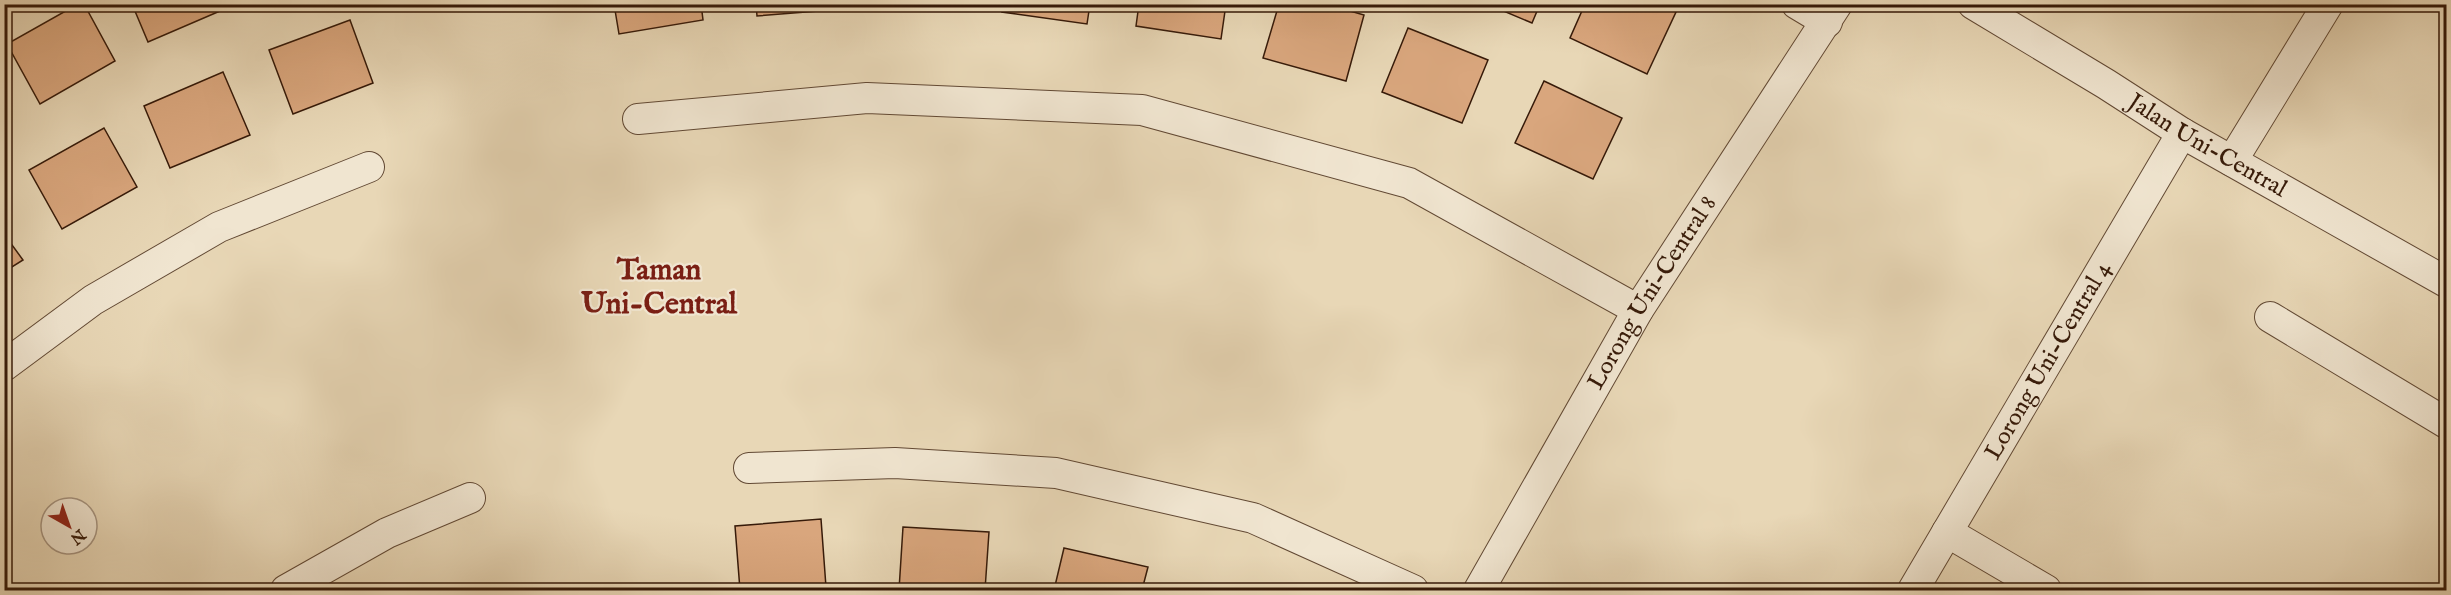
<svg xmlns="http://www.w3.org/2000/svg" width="2451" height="595" viewBox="0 0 2451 595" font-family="'IM FELL English',serif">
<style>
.building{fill:#d9a67d;stroke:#361a09;stroke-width:1.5}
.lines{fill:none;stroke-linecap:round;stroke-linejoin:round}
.street-casing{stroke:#624934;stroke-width:32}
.street{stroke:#f0e5d0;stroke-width:30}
.labels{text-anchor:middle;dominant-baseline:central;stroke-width:4.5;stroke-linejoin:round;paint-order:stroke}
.street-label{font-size:24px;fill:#361a09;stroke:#f0e5d0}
.district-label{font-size:30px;font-weight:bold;fill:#7a1f14;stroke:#f0e5d0}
</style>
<rect width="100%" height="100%" fill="#e8d7b6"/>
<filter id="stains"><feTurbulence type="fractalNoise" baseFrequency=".00333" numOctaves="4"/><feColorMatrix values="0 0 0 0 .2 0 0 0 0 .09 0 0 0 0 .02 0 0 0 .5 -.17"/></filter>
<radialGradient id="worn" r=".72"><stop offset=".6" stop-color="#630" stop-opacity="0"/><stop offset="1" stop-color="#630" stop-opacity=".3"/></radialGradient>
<!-- building -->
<path class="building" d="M78,4H84L115,61L40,104L7,44Z
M132,4H226L227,8L148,42Z
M614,4H701L703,20L619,34Z
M756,4H842L843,9L757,16Z
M873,4H959V8L873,9Z
M1004,4H1090L1087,24L1002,12Z
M1139,4H1226L1221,39L1136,26Z
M1279,4H1326L1364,15L1346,81L1263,58Z
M1487,4H1540L1532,23Z
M1585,4H1659L1676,12L1647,74L1570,38Z
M350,20L373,83L293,114L269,50Z
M1408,28L1488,60L1462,123L1382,92Z
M223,72L250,135L170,168L144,106Z
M1544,81L1622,118L1593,179L1515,143Z
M104,128L137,187L62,229L29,170Z
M4,234L23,260L4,272Z
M821,519L826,587L740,590L735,526Z
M903,527L989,532L985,590H899Z
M1064,548L1148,567L1142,590H1054Z"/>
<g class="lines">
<defs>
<g id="street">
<path d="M1797,4L1827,22"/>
<path id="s1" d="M1973,4L2106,84L2182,133L2446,282"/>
<path d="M638,119L867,98L1142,110L1409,183L1638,310"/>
<path d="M2232,161L2328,4"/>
<path d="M2270,317L2446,423"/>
<path d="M4,366L93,300L219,227L369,167"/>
<path d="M749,468L895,463L1056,473L1253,518L1413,590"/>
<path d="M1947,532L2046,590"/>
<path d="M286,590L387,533L470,498"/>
<path id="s2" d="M1479,590L1638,310L1837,4"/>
<path id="s3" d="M1913,590L2182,133"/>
</g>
</defs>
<!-- street casing -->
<use href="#street" class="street-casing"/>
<!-- street -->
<use href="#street" class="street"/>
</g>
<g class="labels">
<!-- street labels -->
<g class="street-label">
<text stroke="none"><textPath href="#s1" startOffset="274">Jalan Uni-Central</textPath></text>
<text stroke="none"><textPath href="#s2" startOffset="344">Lorong Uni-Central 8</textPath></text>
<text stroke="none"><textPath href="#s3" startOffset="266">Lorong Uni-Central 4</textPath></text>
</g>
<!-- district labels -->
<g class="district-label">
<text x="659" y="271">Taman<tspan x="659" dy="34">Uni-Central</tspan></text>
</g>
</g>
<!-- margin -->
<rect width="2451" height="595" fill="none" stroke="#e8d7b6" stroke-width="24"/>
<rect x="6" y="6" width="2439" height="583" fill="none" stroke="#361a09" stroke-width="3"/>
<rect x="12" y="12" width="2427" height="571" fill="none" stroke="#361a09" stroke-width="1.5"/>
<!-- north arrow -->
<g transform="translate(69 526) rotate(140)"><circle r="28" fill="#f0e5d0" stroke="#a69480" stroke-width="1.5"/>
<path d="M0-4.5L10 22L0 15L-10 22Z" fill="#8f2418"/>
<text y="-9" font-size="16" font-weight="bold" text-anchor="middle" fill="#361a09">N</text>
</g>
<rect width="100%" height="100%" filter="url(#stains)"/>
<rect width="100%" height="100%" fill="url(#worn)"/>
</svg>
